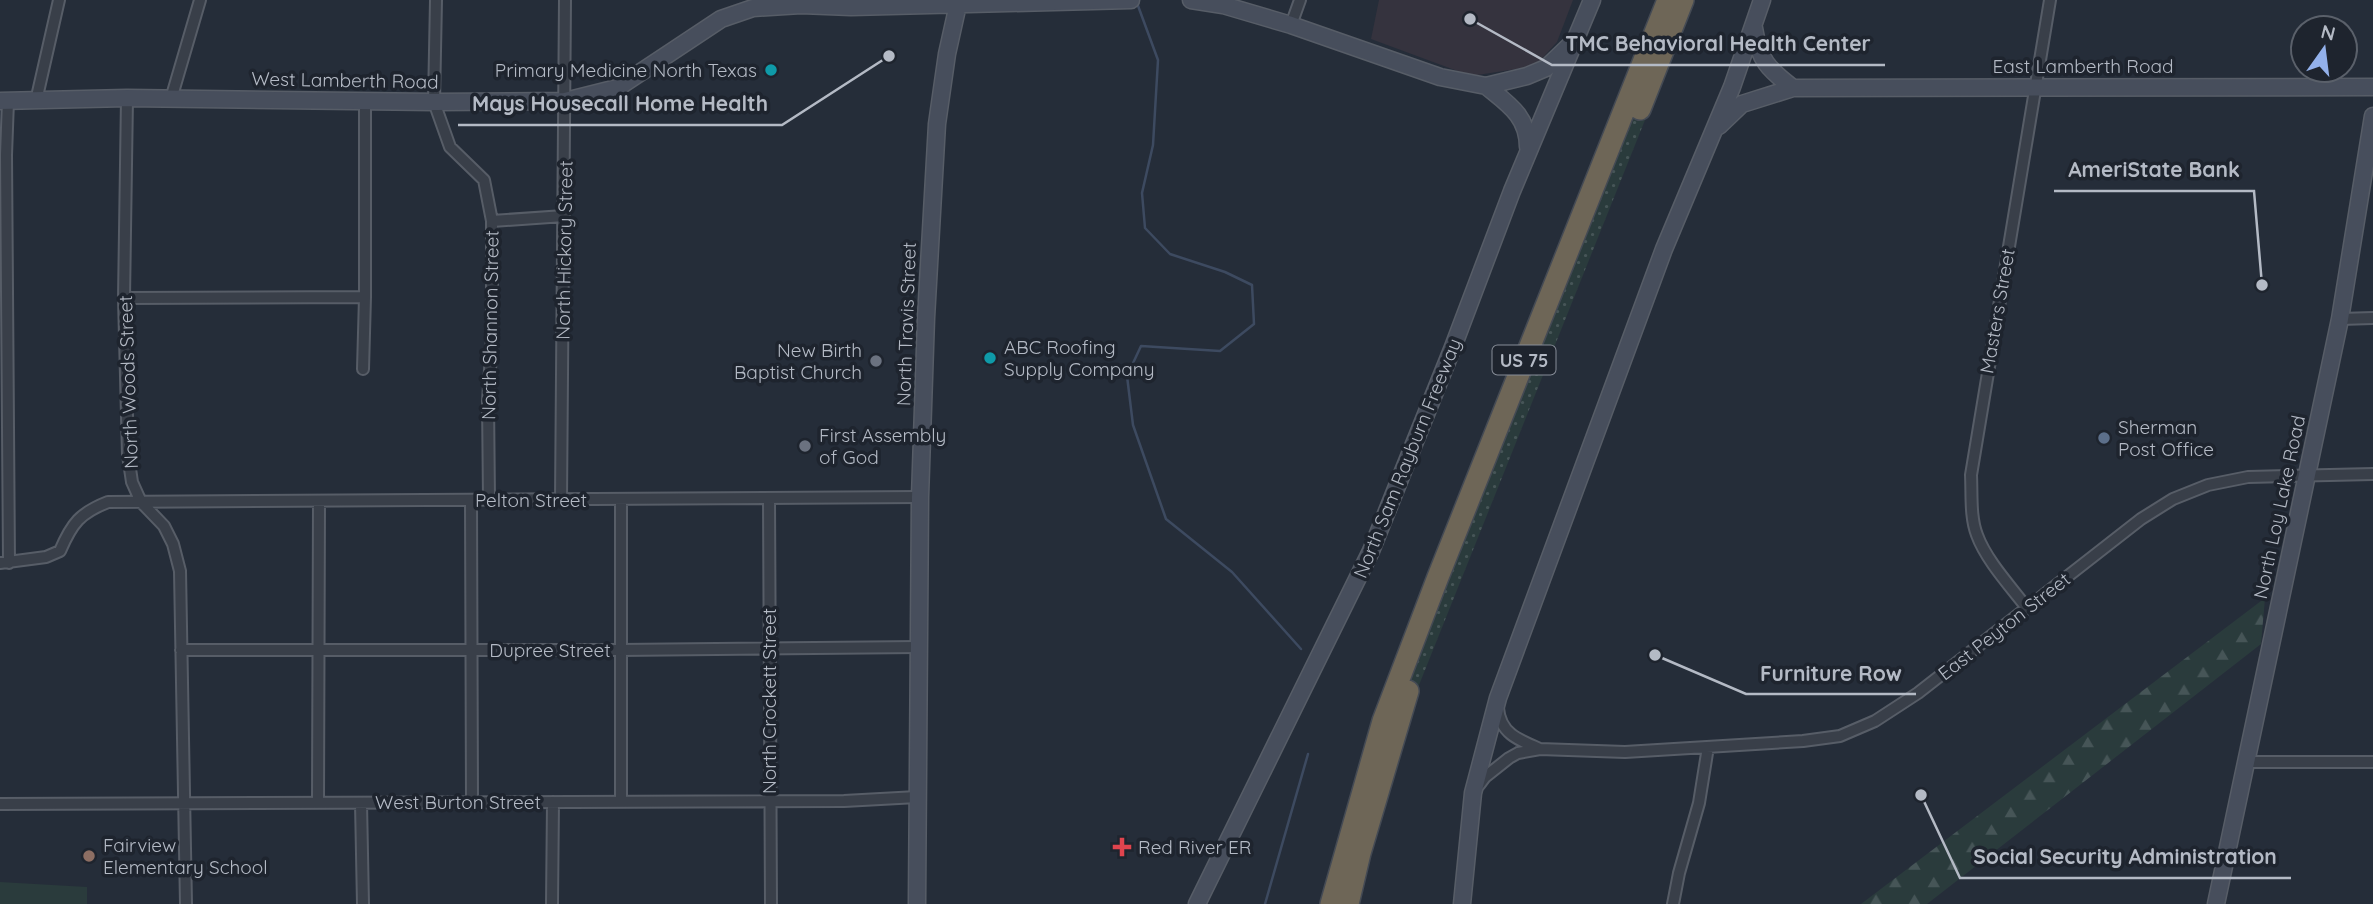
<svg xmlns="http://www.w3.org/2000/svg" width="2373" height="904" viewBox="0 0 2373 904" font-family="Quicksand,sans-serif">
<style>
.medical{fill:#35333e}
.grass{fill:url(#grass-dots)}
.forest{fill:url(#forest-firs)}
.park{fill:#2a3b3c}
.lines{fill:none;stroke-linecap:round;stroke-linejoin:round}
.stream{stroke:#3d4a60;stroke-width:2.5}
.street-casing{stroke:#575d67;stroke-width:14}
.secondary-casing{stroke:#575d67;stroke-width:19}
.highway-casing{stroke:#444a54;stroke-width:24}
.street{stroke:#393f49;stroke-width:10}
.secondary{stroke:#474e5c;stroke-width:16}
.highway{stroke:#6e6657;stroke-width:21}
.culture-dot{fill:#0f9aa8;stroke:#1e242e;stroke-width:2.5}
.worship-dot{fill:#6b7280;stroke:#1e242e;stroke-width:2.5}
.service-dot{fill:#5c6f8a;stroke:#1e242e;stroke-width:2.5}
.health-dot{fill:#e0444e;stroke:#1e242e;stroke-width:2.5}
.education-dot{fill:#8d6e63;stroke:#1e242e;stroke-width:2.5}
.labels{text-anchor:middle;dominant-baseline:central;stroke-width:7;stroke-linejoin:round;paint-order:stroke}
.shield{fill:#1e242e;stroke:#878d98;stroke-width:2}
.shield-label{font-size:18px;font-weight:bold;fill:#b4bac5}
.street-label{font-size:19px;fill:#b4bac5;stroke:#1e242e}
.poi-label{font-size:19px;fill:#b4bac5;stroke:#1e242e;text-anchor:start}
.leader{fill:none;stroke:#b4bac5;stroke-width:2.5}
.callout-dot{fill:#b4bac5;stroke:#1e242e;stroke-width:2.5}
.callout-label{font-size:21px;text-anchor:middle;font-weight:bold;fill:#b4bac5;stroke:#1e242e;stroke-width:7;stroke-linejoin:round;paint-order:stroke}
</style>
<defs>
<pattern id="grass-dots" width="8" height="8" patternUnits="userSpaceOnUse" patternTransform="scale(1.75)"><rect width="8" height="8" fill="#2a3b3c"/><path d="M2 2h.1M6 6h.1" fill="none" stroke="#465557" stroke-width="1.8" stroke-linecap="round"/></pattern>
<pattern id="forest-firs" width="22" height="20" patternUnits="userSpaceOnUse" patternTransform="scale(1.75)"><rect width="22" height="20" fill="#2a3b3c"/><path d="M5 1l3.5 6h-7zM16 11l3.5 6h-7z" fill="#465557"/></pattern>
</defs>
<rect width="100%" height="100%" fill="#252d39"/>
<!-- medical -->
<path class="medical" d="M1379,0H1573L1557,42L1535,66L1471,76L1371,39Z"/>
<!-- grass -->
<path class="grass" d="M1660,0H1693L1409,710L1335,859Z"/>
<!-- forest -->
<path class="forest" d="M2265,598L2261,644L1927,904H1861Z"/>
<!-- park -->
<path class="park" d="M0,882L87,887V904H0Z"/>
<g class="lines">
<!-- stream -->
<path class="stream" d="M1137,3L1158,60L1153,145L1142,193L1145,228L1170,254L1225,272L1252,285L1254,324L1220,351L1141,346L1127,376L1133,425L1166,519L1232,572L1301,649
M1265,904L1308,754"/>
<defs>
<path id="street" d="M436,0L434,102L450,147L484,180L492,221V338L488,401L489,500
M1291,25L1300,0
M127,98L124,298L128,455L132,482L141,502L164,526L173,544L180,571L186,904
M171,99L200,0
M8,101L6,155L9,563
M36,101L59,0
M492,221L564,216
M124,298L365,297
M2340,319L2373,318
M363,369L365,297V101
M769,499L771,904
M471,500L472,802
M561,500L565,0
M621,500V802
M0,563L46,557L60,551C72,523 80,513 108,502L920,497
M2027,608C2011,587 1986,560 1977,535C1970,517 1972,495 1971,475L2050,0
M181,650H620L919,647
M1498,708C1500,733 1518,740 1540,749
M2246,762H2373
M1479,785L1485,777L1509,758L1518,753L1540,749L1625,752L1803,741L1840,736L1875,721L1918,693L2141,519L2173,499L2208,485L2248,477L2373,474
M318,803L319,501
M361,803L363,904
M0,804L844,801L917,797
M552,904L553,802
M1673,904L1679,873L1699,803L1708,747"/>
<path id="secondary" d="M1191,0L1223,5L1291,25L1440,77L1486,86L1527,76L1546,68L1569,46
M1754,28C1759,60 1768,69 1793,88
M1486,86C1508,104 1528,116 1528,147
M0,101L127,98L434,102L565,101L617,88L721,19L753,8L801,5L851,7L1131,0
M1719,126L1742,104L1793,88L2373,87
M917,904L920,497L926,318L937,124L947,54L959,0
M1197,904L1371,551L1453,347L1512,191L1592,0
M1462,904L1473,793L1498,698L1664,249L1732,87L1762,0
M2216,904L2340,319L2373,116"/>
<path id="highway" d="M1640,109L1683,0
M1331,904L1383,721L1438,577L1668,0
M1348,904L1360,853L1408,691"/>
</defs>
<!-- street casing -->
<use href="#street" class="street-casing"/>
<!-- secondary casing -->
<use href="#secondary" class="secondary-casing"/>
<!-- highway casing -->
<use href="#highway" class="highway-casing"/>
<!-- street -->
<use href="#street" class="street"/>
<!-- secondary -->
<use href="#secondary" class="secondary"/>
<!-- highway -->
<use href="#highway" class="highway"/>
</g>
<!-- markers -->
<g class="culture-dot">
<circle cx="771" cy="70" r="7"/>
<circle cx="990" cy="358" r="7"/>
</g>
<g class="worship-dot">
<circle cx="876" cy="361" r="7"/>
<circle cx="805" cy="446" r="7"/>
</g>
<circle class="service-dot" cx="2104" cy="438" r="7"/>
<path class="health-dot" d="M1118.5 836.5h7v7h7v7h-7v7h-7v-7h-7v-7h7z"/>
<circle class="education-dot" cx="89" cy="856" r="7"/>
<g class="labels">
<!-- shield labels -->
<rect class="shield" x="1492.5" y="345.5" width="63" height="29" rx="5"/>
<g class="shield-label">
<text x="1524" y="360">US 75</text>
</g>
<!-- street labels -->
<g class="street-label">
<text x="2083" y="66">East Lamberth Road</text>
<text transform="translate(345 80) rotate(1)">West Lamberth Road</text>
<text transform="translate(564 250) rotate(-89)">North Hickory Street</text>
<text transform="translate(1997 311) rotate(-80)">Masters Street</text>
<text transform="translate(906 324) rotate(-88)">North Travis Street</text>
<text transform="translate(490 325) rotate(-89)">North Shannon Street</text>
<text transform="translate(128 382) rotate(-92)">North Woods Street</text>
<text transform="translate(1407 458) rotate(-68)">North Sam Rayburn Freeway</text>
<text x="531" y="500">Pelton Street</text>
<text transform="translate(2279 507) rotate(-78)">North Loy Lake Road</text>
<text transform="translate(2004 626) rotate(-38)">East Peyton Street</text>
<text x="550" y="650">Dupree Street</text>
<text transform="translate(769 701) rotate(-90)">North Crockett Street</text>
<text x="458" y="802">West Burton Street</text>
</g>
<!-- poi labels -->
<g class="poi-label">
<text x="757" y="70" text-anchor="end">Primary Medicine North Texas</text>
<text x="1004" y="347">ABC Roofing<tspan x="1004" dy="22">Supply Company</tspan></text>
<text x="862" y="350" text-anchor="end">New Birth<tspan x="862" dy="22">Baptist Church</tspan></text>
<text x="2118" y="427">Sherman<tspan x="2118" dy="22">Post Office</tspan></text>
<text x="819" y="435">First Assembly<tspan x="819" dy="22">of God</tspan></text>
<text x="103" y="845">Fairview<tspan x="103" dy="22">Elementary School</tspan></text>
<text x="1138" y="847">Red River ER</text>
</g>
</g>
<!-- callouts -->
<path class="leader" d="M1470 19L1552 65H1885M889 56L782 125H458M2262 285L2254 191H2054M1655 655L1746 694H1916M1921 795L1960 878H2291"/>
<g class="callout-dot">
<circle cx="1470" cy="19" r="7"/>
<circle cx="889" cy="56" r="7"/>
<circle cx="2262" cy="285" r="7"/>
<circle cx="1655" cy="655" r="7"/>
<circle cx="1921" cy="795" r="7"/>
</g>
<g class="callout-label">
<text x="1718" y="51">TMC Behavioral Health Center</text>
<text x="620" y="111">Mays Housecall Home Health</text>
<text x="2154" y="177">AmeriState Bank</text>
<text x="1831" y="681">Furniture Row</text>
<text x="2125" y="864">Social Security Administration</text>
</g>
<!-- north arrow -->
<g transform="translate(2324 49) rotate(14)"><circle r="33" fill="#1e242e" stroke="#5a606a" stroke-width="2"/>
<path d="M0-5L12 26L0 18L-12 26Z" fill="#93b1eb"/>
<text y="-10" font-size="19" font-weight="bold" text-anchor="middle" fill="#b4bac5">N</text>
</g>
</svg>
